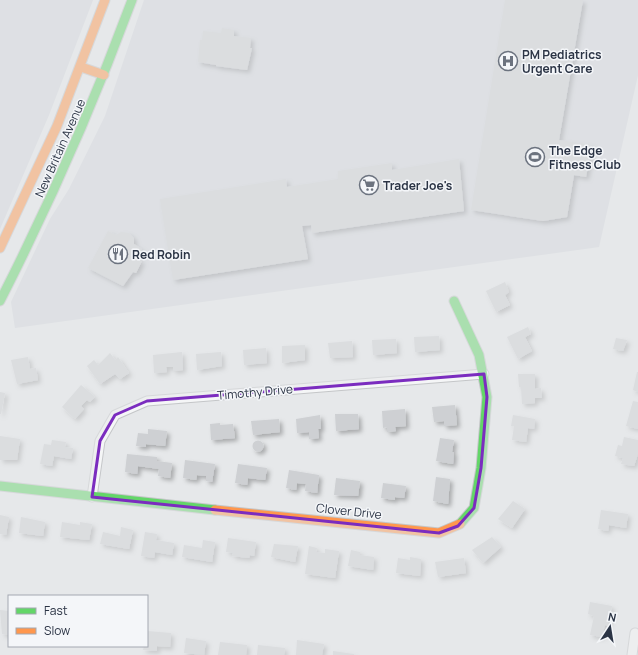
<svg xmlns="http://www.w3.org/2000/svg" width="638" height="655" viewBox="0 0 638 655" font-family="Manrope,sans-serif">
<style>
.built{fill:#d4d7dd}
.building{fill:#ced0d3;filter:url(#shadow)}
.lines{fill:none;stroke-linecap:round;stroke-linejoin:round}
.street-casing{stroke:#c4c6c8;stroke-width:11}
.fast-casing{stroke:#c4c6c8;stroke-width:11}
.slow-casing{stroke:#c4c6c8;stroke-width:11}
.street{stroke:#f5f6f7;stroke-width:9}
.fast{stroke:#63d668;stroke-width:9}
.slow{stroke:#ff974d;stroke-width:9}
.marked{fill:none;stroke:#7b2cbf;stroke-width:3;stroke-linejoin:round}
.labels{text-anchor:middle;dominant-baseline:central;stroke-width:3;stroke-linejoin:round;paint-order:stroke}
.poi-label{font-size:12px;font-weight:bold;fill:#2b3445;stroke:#f4f6f9;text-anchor:start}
.street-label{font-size:12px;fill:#2b3445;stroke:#f4f6f9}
</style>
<defs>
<filter id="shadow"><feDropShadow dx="3" dy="3" stdDeviation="2" flood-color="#0004"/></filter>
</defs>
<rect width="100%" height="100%" fill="#e6e8ea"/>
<!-- built -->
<path class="built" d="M0,0H93L49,115L0,229Z
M144,0H638V75L599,247L15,328L11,302L50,219L69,189L105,116Z"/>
<!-- building -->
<path class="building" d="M505,0H583L559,140L592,145L586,177L574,175L567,217L543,221L471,210Z
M222,28L234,30V36L251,38L250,48H252L247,70L216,66V65L198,62L200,40H202L203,31L221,33Z
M459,159L464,211L312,233L311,225L302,226L308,259L173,280L160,199L286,179L287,187L338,179V171L392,163V170Z
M108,231L116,235L121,232L129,233L134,238V244L142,249L137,259L142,261L136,273L133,272L123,286L88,268Z
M505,282L509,292L505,295L510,305L496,312L486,291Z
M528,327L531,334L525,337L532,351L518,359L507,337Z
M439,336L440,350L415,352L414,337Z
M616,338L627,340L623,351L613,349Z
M396,339L397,353L373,355L372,340Z
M352,341L353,357L330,358L328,343Z
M305,345V360L282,363V346Z
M266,348L267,363L244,365L243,350Z
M182,352L183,370L173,371V367H166L167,372L154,373L153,355Z
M221,352L222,366L197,370L196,354Z
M110,353L115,360L118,357L129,373L120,379L115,374L100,384L87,366L94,360L98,365Z
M28,357L30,369L36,368L38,380L17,384L11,360Z
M637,372H638V392L633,390Z
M518,374H535V389L541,388L542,398H535V403L522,404L521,387H519Z
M81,385L95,397L90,402L87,400L81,406L84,409L75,419L62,407Z
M0,392L5,393L1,414H0Z
M633,401L638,402V429L626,426Z
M455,405L457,425L444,426V421L434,422L432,407Z
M405,409L406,426L395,427L396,431L387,432V427L383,428L382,411Z
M335,414H358L359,429L336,431Z
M320,415L321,429H318L319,438L309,439V432L297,433L296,419Z
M513,415L535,419L534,429L528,428L526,442L512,440L514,426H511Z
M279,419L280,432L253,435L251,421Z
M220,423V425L233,424L235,438L211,440L210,424Z
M148,429L167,431L165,446L146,444V447L136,446L138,433L148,434Z
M0,436L20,439L17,460H0Z
M624,437L638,440V454L634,466L621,464L623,458L615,456L618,445L622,446Z
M440,438L454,440L452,452H454L453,464L436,461Z
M52,440L66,442L65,447L73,448L71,459L54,456L52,466L40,464L44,444L51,445Z
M252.5 446a5.5 5.5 0 1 1 11 0a5.5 5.5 0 1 1-11 0Z
M127,454L157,457V461L172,463L170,478L158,476L159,469L138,466L137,474L125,472Z
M185,460L215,464L212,482L206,481V476L197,475L196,480L183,478Z
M238,464L267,468L265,480L248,478L247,485L235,483Z
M289,470L319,475L317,493L305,491L306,484L297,483L296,490L286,488Z
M436,477L450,479L448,504L433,501Z
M336,478L360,481L358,496L334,495Z
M383,483L406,486L404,498L395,497V500L381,498Z
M513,501L525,509L512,528L498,519Z
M601,510L628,514L626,528L609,525L608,531L598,529Z
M0,515L9,517L6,535L0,534Z
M21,517L45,522L43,536L19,533Z
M62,522L80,525V522L92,524L89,540L60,537Z
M121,527L133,530L129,549L100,544L103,532L120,536Z
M145,532L157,534L156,540L174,543L172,555L155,552L154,558L141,556Z
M492,537L501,547L483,563L472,550Z
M228,538L256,542L254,556L250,555L249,558L232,556L233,553L226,552Z
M203,540L215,542L212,562L182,557L184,545L202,548Z
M274,544L298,546L295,562L271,557Z
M309,546L317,548L316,552L325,553V549L339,551L335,578L305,574Z
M351,550L360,552V555L374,557L373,570L348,566Z
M410,557L421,559L420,576L396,573L398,558L410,560Z
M464,558L466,573L438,577L435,562Z
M590,602L612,606L608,626L605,625L602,637L590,635L594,616L588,614Z
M0,610L9,611V635L2,634Z
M147,631L171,633L170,647L157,646V651L143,650L144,646H147Z
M186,638L206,641L204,655L184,653Z
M297,640L324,644L322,655H296Z
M220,642L247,645L246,655H218Z
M258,645L285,648L284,655H257Z
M333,651L354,654V655H333Z"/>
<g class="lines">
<defs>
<path id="street" d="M92,497L100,441L115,415L147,401L484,374
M632,655L635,633"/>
<path id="fast" d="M0,301C50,203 94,103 132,0
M454,301L479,355L487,397L481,468L474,508L460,524
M0,486L215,510"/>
<path id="slow" d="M81,67L104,75
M0,248L57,126L105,0
M215,510L439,533L460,524"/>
</defs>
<!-- street casing -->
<use href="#street" class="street-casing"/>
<!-- fast casing -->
<use href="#fast" class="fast-casing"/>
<!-- slow casing -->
<use href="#slow" class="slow-casing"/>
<!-- street -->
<use href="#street" class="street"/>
<!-- fast -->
<use href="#fast" class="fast"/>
<!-- slow -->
<use href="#slow" class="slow"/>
</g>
<!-- marked area -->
<path d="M0 0H638V655H0ZM484,374L487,397L481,468L474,508L458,526L439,533L92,497L100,441L115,415L147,401Z" fill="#e6e8ea" fill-opacity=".55" fill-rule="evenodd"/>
<path class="marked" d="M484,374L487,397L481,468L474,508L458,526L439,533L92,497L100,441L115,415L147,401Z"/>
<!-- icons -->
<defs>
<symbol id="hospital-ring" viewBox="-11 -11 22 22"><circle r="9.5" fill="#f4f6f9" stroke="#6c737f" stroke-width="1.5"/><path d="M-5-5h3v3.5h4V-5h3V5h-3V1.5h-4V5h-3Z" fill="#6c737f"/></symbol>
<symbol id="stadium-ring" viewBox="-11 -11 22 22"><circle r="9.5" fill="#f4f6f9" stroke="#6c737f" stroke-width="1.5"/><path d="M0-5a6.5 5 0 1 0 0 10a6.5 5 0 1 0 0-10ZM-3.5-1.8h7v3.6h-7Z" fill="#6c737f"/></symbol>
<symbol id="supermarket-ring" viewBox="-11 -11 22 22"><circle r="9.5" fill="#f4f6f9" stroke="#6c737f" stroke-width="1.5"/><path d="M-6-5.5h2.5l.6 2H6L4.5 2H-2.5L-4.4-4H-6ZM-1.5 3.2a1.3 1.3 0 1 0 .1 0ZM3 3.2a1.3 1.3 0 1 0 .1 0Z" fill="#6c737f"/></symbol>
<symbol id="restaurant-ring" viewBox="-11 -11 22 22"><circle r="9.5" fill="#f4f6f9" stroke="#6c737f" stroke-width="1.5"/><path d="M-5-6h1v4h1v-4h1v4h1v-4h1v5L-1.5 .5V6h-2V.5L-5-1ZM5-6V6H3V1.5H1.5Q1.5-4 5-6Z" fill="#6c737f"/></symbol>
</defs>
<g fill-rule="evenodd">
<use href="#hospital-ring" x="497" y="50" width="22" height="22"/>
<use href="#stadium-ring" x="524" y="146" width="22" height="22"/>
<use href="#supermarket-ring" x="358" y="174" width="22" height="22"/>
<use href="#restaurant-ring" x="107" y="243" width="22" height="22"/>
</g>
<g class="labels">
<!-- poi labels -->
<g class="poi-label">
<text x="522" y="54">PM Pediatrics<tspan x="522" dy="14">Urgent Care</tspan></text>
<text x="549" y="150">The Edge<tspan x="549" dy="14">Fitness Club</tspan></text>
<text x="383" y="185">Trader Joe's</text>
<text x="132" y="254">Red Robin</text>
</g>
<!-- street labels -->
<g class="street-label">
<text transform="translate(60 148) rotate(-66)">New Britain Avenue</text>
<text transform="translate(255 392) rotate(-5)">Timothy Drive</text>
<text transform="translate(349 511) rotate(6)">Clover Drive</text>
</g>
</g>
<!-- legend -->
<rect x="8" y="595" width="140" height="52" fill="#f4f6f9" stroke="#a4a8b1"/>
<rect x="16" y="608" width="20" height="6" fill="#63d668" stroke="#a4a8b1"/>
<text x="44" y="615" font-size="12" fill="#2b3445">Fast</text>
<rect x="16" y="628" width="20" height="6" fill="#ff974d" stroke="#a4a8b1"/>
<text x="44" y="635" font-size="12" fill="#2b3445">Slow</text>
<!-- north arrow -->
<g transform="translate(610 627) rotate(12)" stroke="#f4f6f9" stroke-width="3" paint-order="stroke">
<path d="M0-3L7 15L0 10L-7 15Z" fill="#2b3445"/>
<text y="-6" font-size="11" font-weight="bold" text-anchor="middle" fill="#2b3445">N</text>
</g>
</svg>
